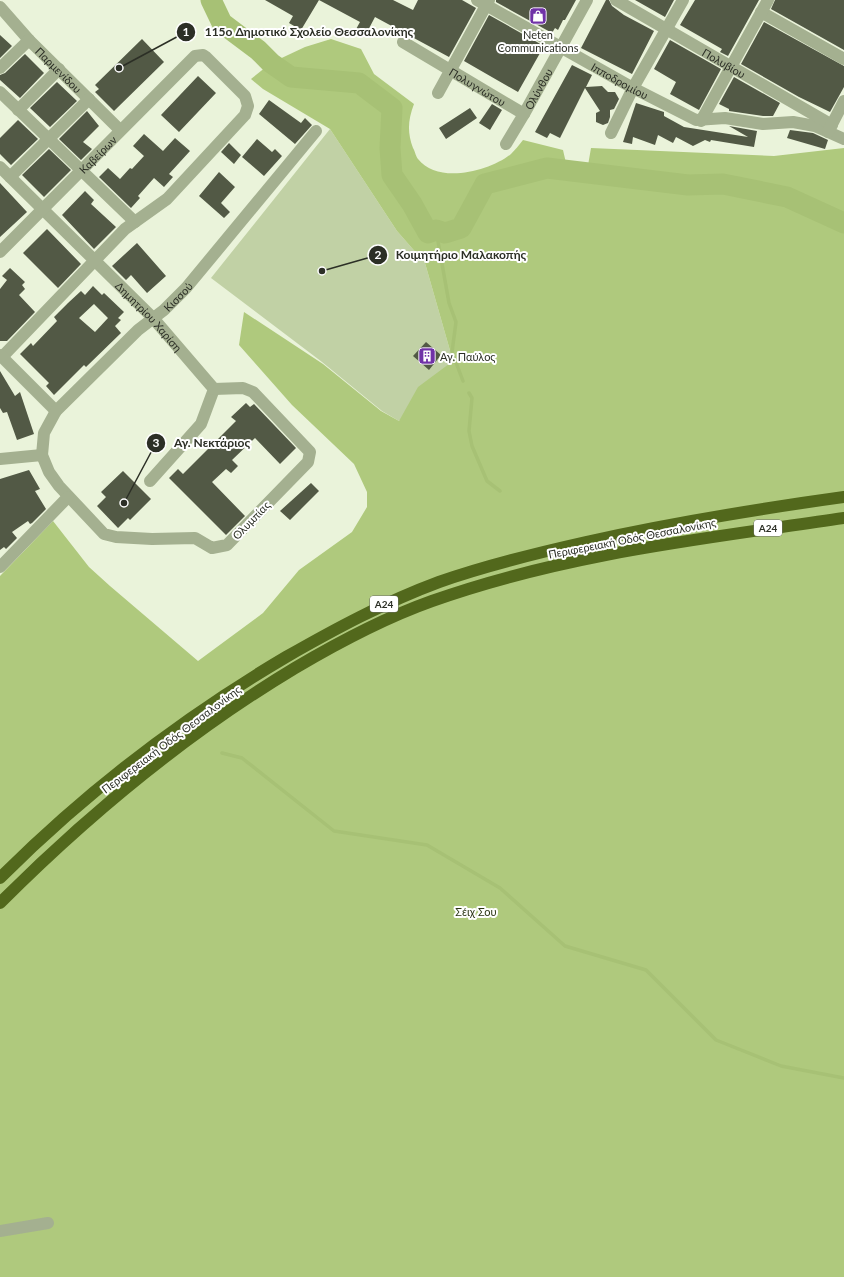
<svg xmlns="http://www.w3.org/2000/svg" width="844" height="1277" viewBox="0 0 844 1277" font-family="Lato,sans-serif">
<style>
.green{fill:#c1d1a5}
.forest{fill:#afc97d}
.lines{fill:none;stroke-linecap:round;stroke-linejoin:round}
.stream{stroke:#a7c175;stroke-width:3.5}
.river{stroke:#a7c175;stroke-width:21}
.building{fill:#525945;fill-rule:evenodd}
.minor{stroke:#a4b090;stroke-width:12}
.highway{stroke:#52681c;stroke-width:12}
.labels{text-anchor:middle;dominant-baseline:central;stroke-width:4;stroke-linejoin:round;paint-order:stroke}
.shield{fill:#fff;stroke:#6b6d67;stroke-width:1}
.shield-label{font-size:10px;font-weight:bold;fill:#2c2f26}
.poi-label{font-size:11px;fill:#2c2f26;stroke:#fff}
.street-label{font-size:11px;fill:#2c2f26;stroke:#fff}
.park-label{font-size:11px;fill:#293313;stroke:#fff}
.leader{fill:none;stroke:#2c2f26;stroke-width:1.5}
.callout-dot{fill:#2c2f26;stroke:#fff;stroke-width:1.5}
.mark-label{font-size:12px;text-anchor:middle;font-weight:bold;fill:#fff}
.callout-label{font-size:12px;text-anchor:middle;font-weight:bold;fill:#2c2f26;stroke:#fff;stroke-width:4;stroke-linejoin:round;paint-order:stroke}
</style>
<rect width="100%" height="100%" fill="#eaf3da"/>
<!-- green -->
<path class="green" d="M330,129L397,231L425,263L453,361L399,421L382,411L322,362L211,278Z"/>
<!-- forest -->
<path class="forest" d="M331,39L361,49L374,74L414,104C408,120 407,132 413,148C415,151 416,157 418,159C438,185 490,171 511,154C515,150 519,145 523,140L563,150L566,163L586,177L591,148L774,156L844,148V1277H0V576L53,521L89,567L110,586L198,661L263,613L299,570L352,532L367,507V492L354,464L292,405L239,345L244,312L323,364L381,411L399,421L418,387L453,361L425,263L397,231L330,129L263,89L251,79L271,63L305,47Z"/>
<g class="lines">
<!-- stream -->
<path class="stream" d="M436,230L449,303L456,322L452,352L463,381
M469,393L472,398L469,431L472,446L487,481L500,491
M222,753L242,758L334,831L427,845L500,888L565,946L646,970L716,1040L781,1066L844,1078"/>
<!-- river -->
<path class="river" d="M211,0L222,23L258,50L271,63L291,77L359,83L392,108L390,148L392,175L412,204L428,233L436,230L445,233L461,228L485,184L547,168L688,185L723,184L787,197L844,223"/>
</g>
<!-- building -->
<path class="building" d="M265,0H319L301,30L289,23L293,16Z
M319,0H393L413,10L418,0H462L476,8L449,57L375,17L365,36L355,31L360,22Z
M496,0H576L565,20H563L558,30L555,28L552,33L496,2Z
M606,0H609L612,6L624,15L654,31L632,74L581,48Z
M635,0H674L665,17Z
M695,0H759L728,56L720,52L722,49L680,25Z
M775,0H844V50L771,9Z
M489,15L544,46L518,92L464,61Z
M764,22L844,66V87L830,112L799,97L741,64Z
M0,35L12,46L0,58Z
M142,39L164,62L114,111L95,92L99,89L95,85Z
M670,40L721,69L699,110L670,94L676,82L654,69Z
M25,54L44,73L20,98L0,80V75L5,73Z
M572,65L592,75L586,87L602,86L608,92H615L619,99L614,109L610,110V117L608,123L603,125L596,122V113L600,111L585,88L560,138L550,133L547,138L535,132Z
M198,76L216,93L179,132L161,115Z
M734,77L780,103L773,116H763L729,111V109L719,104Z
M57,82L77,101L50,127L30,108Z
M269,100L301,123L305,118L312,125L295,144L259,114Z
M636,103L664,112V116L684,127L748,137L729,126L757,131L754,147L711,140L710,142L705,140L693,146L676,137L673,143L658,135L655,145L633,137L632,144L623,142Z
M492,104L502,110L490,130L479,123Z
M470,108L477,118L446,139L439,128Z
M87,111L99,126L83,142L92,149L81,160L59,139Z
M18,120L38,139L11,165L0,154V138Z
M790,130L813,133L828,140L825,149L787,138Z
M144,134L163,151L175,138L190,151L169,174L173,177L164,187L154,178L138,196L140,198L131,208L99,177L108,168L120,179L130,168L132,169L144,156L133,146Z
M257,139L272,152L275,149L282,156L264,176L242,157Z
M229,143L241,155L234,164L221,152Z
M49,149L71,170L44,197L22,175Z
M219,172L235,187L221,203L230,212L224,218L199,196Z
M0,183L27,212L0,237Z
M85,191L94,200L91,204L116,227L94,249L62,215Z
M47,229L81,264L58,288L23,253Z
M137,243L166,276L147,293L131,275L126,280L112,266Z
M10,268L25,282L22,285L25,289L19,295L35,312L7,341H0V289L7,280L2,276Z
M93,286L102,295L104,293L124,312L118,318L121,320L115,326L121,333L86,367L84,365L54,395L46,386L49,383L20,354L31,343L33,346L57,321L54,317L68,303L81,291L85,295ZM94,304L108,318L95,332L79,318Z
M426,342L441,355L429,370L413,356Z
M0,371L15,396L20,392L34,434L17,440L7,412L3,413L0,408Z
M246,403L250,407L254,404L296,448L280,464L255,438L232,460L238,466L231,473L226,469L212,482L245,516L226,535L169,478L178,469L183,474L236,421L231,417Z
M29,470L40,489L35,491L46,509L32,523L30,524L28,521L12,532L17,538L6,549L4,547L0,550V479Z
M123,471L151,499L130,520L128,518L118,528L97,506L106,497L101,492Z
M311,483L319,491L290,520L280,511Z"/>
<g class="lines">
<!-- minor -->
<g class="minor">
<path id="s1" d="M477,0L633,88L696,120L725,118L763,124L793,122L815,126L844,139"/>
<path id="s2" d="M616,0L832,125"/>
<path id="s3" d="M0,7L29,40L120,130"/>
<path d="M761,12L844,59"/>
<path id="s4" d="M403,42L524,114L506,144"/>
<path d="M0,68L29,40"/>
<path d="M0,92L135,222"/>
<path d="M438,93L489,0"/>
<path d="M18,110L59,69"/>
<path id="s5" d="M524,114L587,0"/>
<path d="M701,121L768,0"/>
<path d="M828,132L844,101"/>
<path d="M611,133L633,88L683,0"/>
<path id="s6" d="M0,167L153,318L214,389L201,424L150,481"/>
<path d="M10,177L89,99"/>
<path id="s7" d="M0,252L195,56L203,55L206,57L245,96L248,106L245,115L167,199L125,229L2,357"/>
<path d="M0,355L56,411"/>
<path id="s8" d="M214,389L243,388L253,392L310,452L308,462L227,545L212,548L195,538L152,539L116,537L104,534L59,486L49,472L42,455L44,433L56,411L138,330L164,310L186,288L316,131"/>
<path d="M0,459L42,455"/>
<path d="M0,567L68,497"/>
<path d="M0,1231L48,1223"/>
</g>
<!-- highway -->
<path class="highway" d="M0,878C86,792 181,719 286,657C335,629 385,602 439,582C487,565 537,553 586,542C672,523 757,509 844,497
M0,903C89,814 187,733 295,668C339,642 384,618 432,601C568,553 702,539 844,518"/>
</g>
<!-- icons -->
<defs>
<symbol id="shop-square" viewBox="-11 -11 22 22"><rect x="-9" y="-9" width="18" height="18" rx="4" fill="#7032a7" stroke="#fff"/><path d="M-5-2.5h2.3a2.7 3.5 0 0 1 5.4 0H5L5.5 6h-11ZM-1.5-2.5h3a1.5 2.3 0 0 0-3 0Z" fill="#fff"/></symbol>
<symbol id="building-square" viewBox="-11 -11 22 22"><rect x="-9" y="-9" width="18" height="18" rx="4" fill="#7032a7" stroke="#fff"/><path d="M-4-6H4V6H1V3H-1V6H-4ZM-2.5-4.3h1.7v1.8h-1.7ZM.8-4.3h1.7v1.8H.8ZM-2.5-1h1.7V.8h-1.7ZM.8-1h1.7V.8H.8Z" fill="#fff"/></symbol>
</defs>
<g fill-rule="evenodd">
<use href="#shop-square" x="528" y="6" width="20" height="20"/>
<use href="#building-square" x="417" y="346" width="20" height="20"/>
</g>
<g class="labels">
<!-- shield labels -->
<g class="shield">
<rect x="754" y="520" width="28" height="16" rx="3"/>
<rect x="370" y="596" width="28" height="16" rx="3"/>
</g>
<g class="shield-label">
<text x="768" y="528">Α24</text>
<text x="384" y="604">Α24</text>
</g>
<!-- poi labels -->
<g class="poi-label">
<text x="538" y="34">Neten<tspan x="538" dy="13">Communications</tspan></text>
<text x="440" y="356" text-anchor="start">Αγ. Παύλος</text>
</g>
<!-- street labels -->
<g class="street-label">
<text stroke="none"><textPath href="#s2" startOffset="125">Πολυβίου</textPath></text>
<text stroke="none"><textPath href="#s3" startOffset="86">Παρμενίδου</textPath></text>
<text stroke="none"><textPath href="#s1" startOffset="164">Ιπποδρομίου</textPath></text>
<text stroke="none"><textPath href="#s4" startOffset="87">Πολυγνώτου</textPath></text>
<text stroke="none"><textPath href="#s5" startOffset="29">Ολύνθου</textPath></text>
<text stroke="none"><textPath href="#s7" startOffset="138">Καβείρων</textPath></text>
<text stroke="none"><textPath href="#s8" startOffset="691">Κισσού</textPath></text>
<text stroke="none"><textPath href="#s6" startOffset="211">Δημητρίου Χαρίση</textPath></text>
<text transform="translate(251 520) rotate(-46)">Ολυμπίας</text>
<text transform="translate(632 538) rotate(-11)">Περιφερειακή Οδός Θεσσαλονίκης</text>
<text transform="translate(171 739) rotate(-37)">Περιφερειακή Οδός Θεσσαλονίκης</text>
</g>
<!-- park labels -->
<g class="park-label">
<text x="476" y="911">Σέιχ Σου</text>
</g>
</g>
<!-- callouts -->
<path class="leader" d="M119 68L186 32M322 271L378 255M124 503L156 443"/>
<g class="callout-dot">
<circle cx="119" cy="68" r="4"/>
<circle cx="322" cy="271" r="4"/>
<circle cx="124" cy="503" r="4"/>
<circle cx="186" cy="32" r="10"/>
<circle cx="378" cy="255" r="10"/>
<circle cx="156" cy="443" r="10"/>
</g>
<g class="mark-label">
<text x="186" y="36">1</text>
<text x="378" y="259">2</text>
<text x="156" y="447">3</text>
</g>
<g class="callout-label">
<text x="309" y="36">115o Δημοτικό Σχολείο Θεσσαλονίκης</text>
<text x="461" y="259">Κοιμητήριο Μαλακοπής</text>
<text x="212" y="447">Αγ. Νεκτάριος</text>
</g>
</svg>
